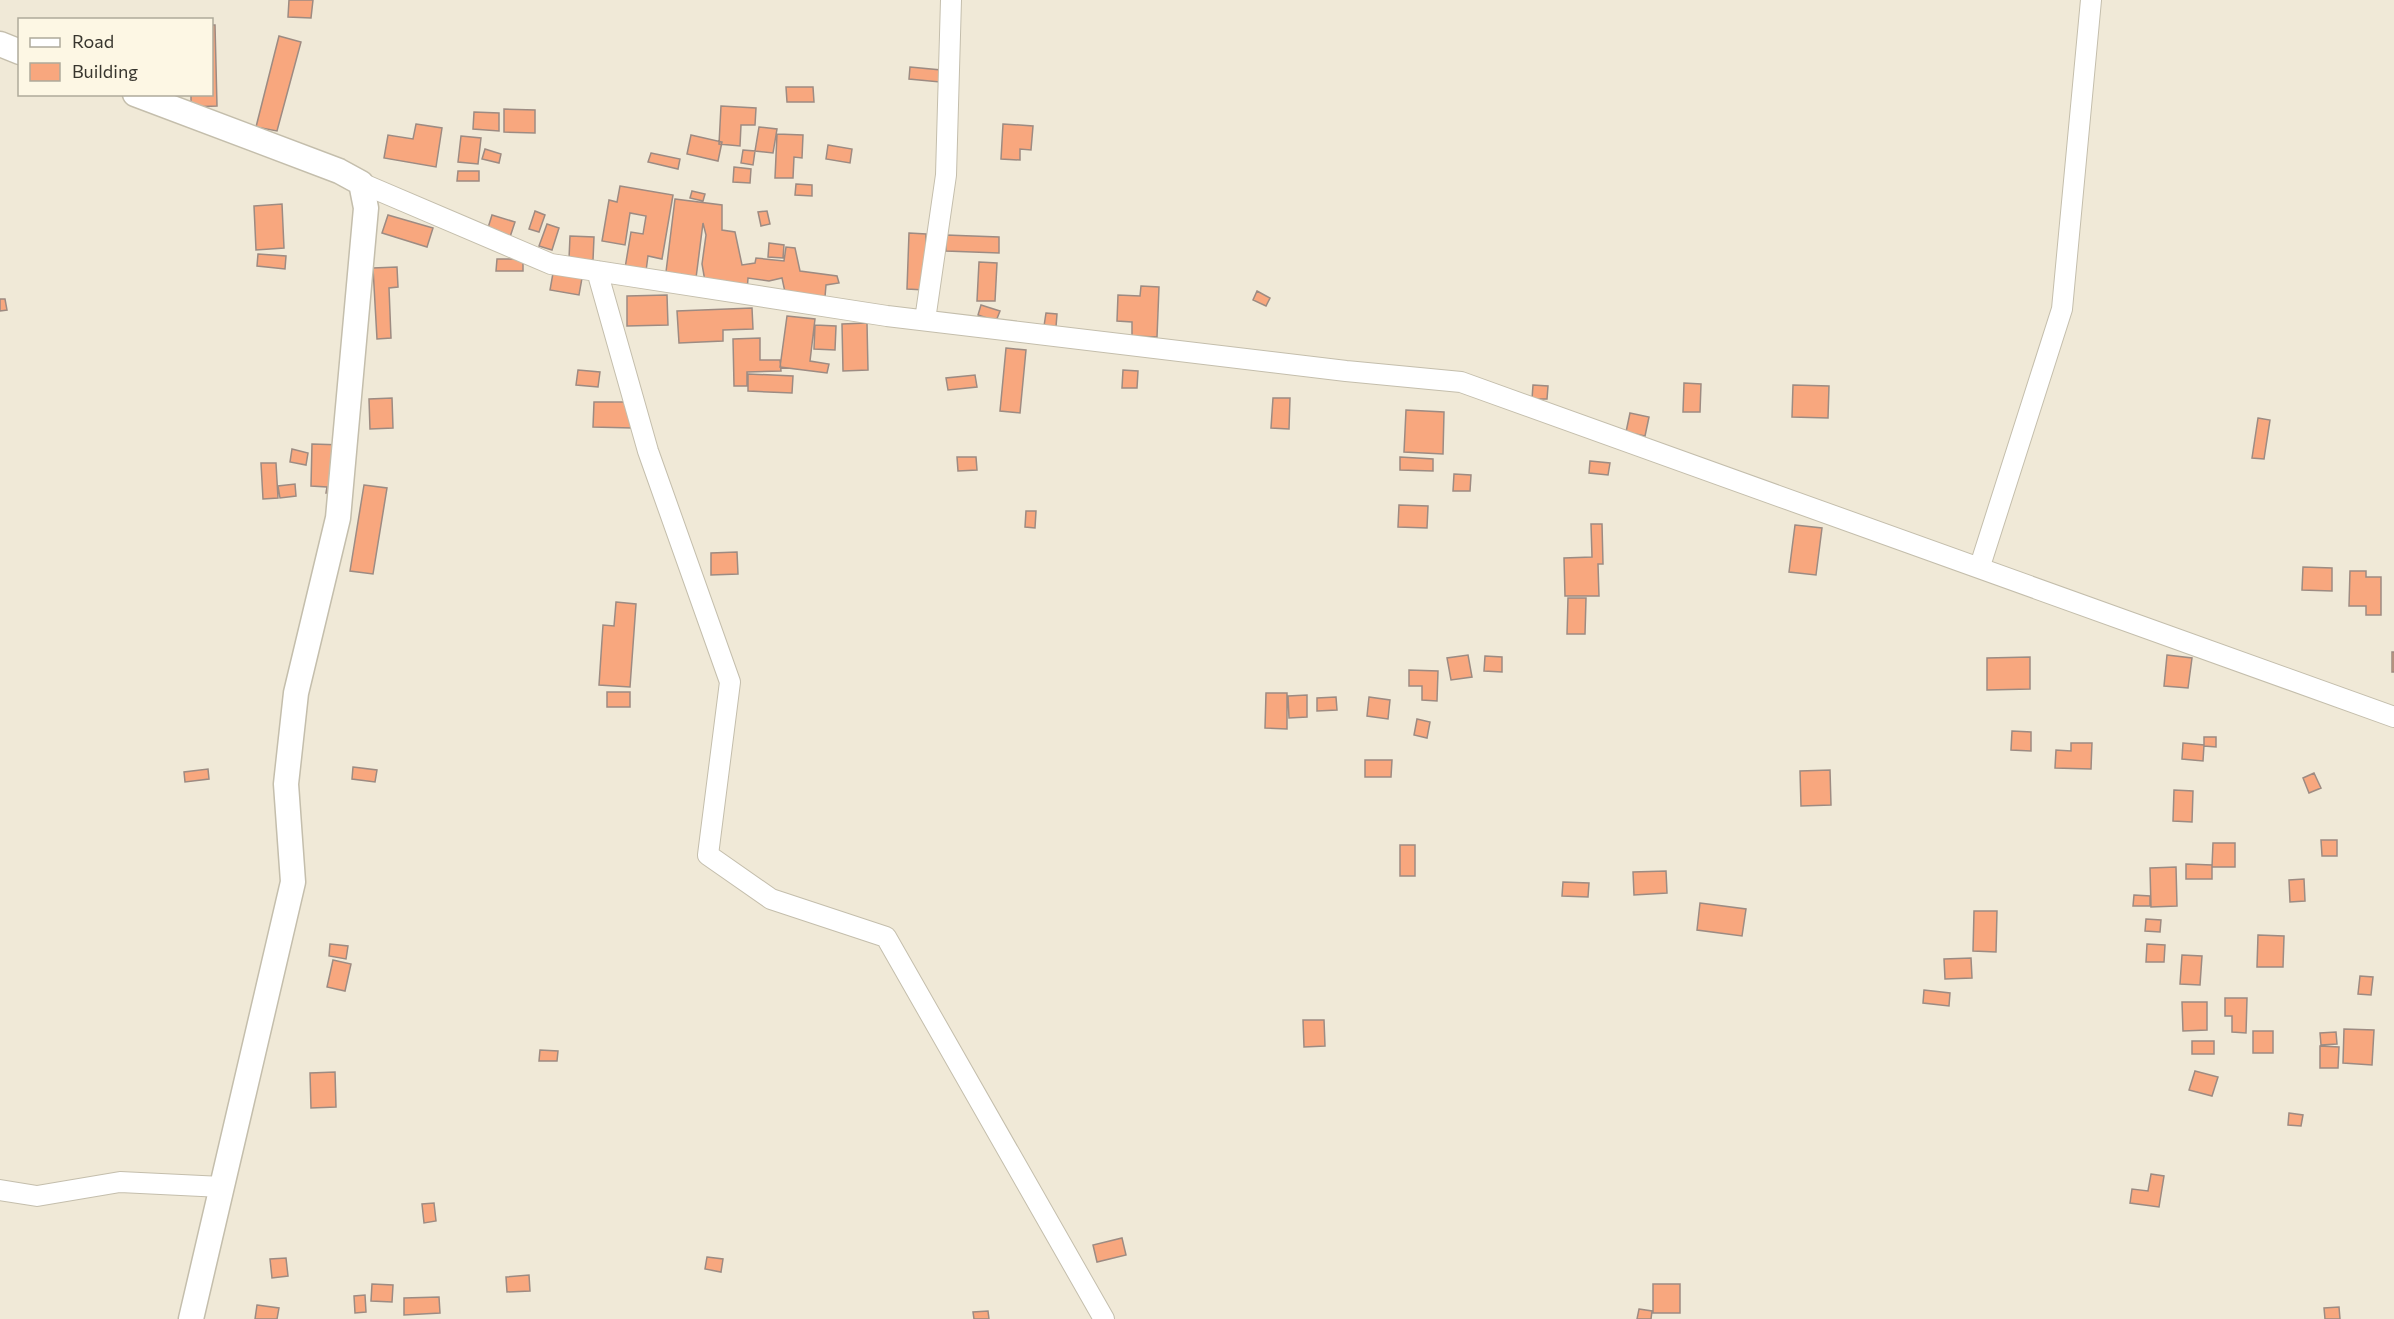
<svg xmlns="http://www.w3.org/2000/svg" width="2394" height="1319" viewBox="0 0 2394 1319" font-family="Commissioner,sans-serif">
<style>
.building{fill:#f8a77e;stroke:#9d8b82;stroke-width:1.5}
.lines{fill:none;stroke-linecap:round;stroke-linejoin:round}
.minor-casing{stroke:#c4beac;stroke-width:22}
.tertiary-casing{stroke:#c4beac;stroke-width:27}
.minor{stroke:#fff;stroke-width:20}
.tertiary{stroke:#fff;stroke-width:24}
</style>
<rect width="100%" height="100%" fill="#f0e9d7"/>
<!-- building -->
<path class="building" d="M289,0H313L311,18L288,17Z
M212,25H215L217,106L191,107V94H212Z
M279,36L301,42L277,131L256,127Z
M910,67L941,70L940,82L909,79Z
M786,87H813L814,102H787Z
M721,106L756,108L755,125H741L740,146L719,144Z
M504,109L535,110V133L504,132Z
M474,112L499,113V131L473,129Z
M416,124L442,128L436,167L384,158L388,135L413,139Z
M1003,124L1033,126L1031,150L1020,149V160L1001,159Z
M759,127L777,129L773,153L755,151Z
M777,134L803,135L802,158L794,157L793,178H775Z
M691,135L722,142L718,161L687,154Z
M461,136L481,138L478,164L458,162Z
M828,145L852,149L850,163L826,159Z
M485,149L501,154L499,163L482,159Z
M743,150L755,151L753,165L741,163Z
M651,153L680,159L678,169L648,162Z
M734,167L751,169L750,183L733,182Z
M458,171H479V181H457Z
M796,184L812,185V196L795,195Z
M620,186L673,195L662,259L648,256L646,271L625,268L631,232L643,234L646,216L630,213L625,245L602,241L609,200L617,202Z
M692,191L705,194L703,201L690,198Z
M675,199L722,205V230L735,232L742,265L755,263L756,258L784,261L786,247L795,248L800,271L837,276L839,283L826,285L825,297L785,292L782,278L769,281L748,278L747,292L706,287L702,264L706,235L703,223L696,278L665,280Z
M282,204L284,248L256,250L254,206Z
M535,211L545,215L539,232L529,229Z
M767,211L770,224L761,226L758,212Z
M388,215L433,228L427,247L382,233Z
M492,215L515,222L510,237L487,231Z
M547,224L559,228L552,250L539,246Z
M909,233L926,234L925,290L907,289Z
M946,235L999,237V253L946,251Z
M570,236L594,237L593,260L569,259Z
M769,243L784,245L783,258L768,257Z
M258,254L286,256L285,269L257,266Z
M497,259H523V271H496Z
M979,262L997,263L995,301H977Z
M397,267L398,287L389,288L391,338L377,339L373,268Z
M553,273L582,278L579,295L550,290Z
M1141,286L1159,287L1157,337L1132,336V322L1117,321L1118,295L1140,296Z
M1257,291L1270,298L1266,306L1253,300Z
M667,295L668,325L627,326V296Z
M0,299H5L7,310L0,311Z
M981,305L1000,311L996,321L978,315Z
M752,308L753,329L723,330V341L679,343L677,311Z
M1046,313L1057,314L1056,327L1044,326Z
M787,316L815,319L810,361L829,364L827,373L780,367Z
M867,323L868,370L843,371L842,324Z
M815,325L836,326L835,350L814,349Z
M760,338V360H780L781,371L747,372V386H734L733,339Z
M1006,348L1026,350L1020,413L1000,411Z
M578,370L600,372L598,387L576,385Z
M1123,370L1138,371L1137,388H1122Z
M748,374L793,376L792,393L748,391Z
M975,375L977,387L948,390L946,378Z
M1684,383L1701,384L1700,412H1683Z
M1533,385L1548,386L1547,399H1532Z
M1793,385L1829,386L1828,418L1792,417Z
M392,398L393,428L370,429L369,399Z
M1273,398H1290L1289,429L1271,428Z
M594,402H632V428L593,427Z
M1406,410L1444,412L1443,454L1404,452Z
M1630,413L1649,417L1645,436L1626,432Z
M2258,418L2270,420L2264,459L2252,458Z
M312,444L343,445L341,493H326L327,487L311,486Z
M292,449L308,453L306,465L290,462Z
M957,457H976L977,470L958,471Z
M1400,457L1433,459V471L1400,470Z
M1590,461L1610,463L1608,475L1589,473Z
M261,463H276L278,498L263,499Z
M1454,474L1471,475L1470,491H1453Z
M295,484L296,496L280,498L278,486Z
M364,485L387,488L373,574L350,571Z
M1399,505L1428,506L1427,528L1398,527Z
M1026,511H1036L1035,528L1025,527Z
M1591,524H1602L1603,564H1598L1599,596H1565L1564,558L1592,557Z
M1795,525L1822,528L1816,575L1789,572Z
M737,552L738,574L711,575V553Z
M2303,567L2332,568V591L2302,590Z
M2350,571H2366V577H2381V615H2366V606H2349Z
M1568,598H1586L1585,634H1567Z
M616,602L636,604L630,687L599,685L603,625L614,626Z
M2392,652H2394V672H2392Z
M1468,655L1472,677L1451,680L1447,658Z
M2167,655L2192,658L2188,688L2164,686Z
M1485,656L1502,657V672L1484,671Z
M2030,657V689L1987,690V658Z
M1409,670L1438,671L1437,701L1422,700V686H1409Z
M607,692H630V707H607Z
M1266,693H1287V729L1265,728Z
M1307,695V717L1289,718L1288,696Z
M1336,697L1337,710L1317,711V698Z
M1369,697L1390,700L1388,719L1367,716Z
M1417,719L1430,722L1427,738L1414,735Z
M2012,731L2031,732V751L2011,750Z
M2204,737H2216V747L2204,746Z
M2071,743H2092L2091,769L2055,768L2056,750L2071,751Z
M2183,743L2204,745L2203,761L2182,759Z
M1365,760H1392L1391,777H1365Z
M353,767L377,770L375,782L352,779Z
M208,769L209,779L185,782L184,772Z
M1830,770L1831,805L1801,806L1800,771Z
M2314,773L2321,788L2309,793L2303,778Z
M2174,790L2193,791L2192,822L2173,821Z
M2321,840H2337V856H2322Z
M2213,843H2235V867H2212Z
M1400,845H1415V876H1400Z
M2186,864L2212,865V879H2186Z
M2176,867L2177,906L2151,907L2150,868Z
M1666,871L1667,893L1634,895L1633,872Z
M2304,879L2305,901L2290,902L2289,880Z
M1563,882L1589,883L1588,897L1562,896Z
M2134,895L2150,896V906H2133Z
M1700,903L1746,909L1742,936L1697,930Z
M1974,911H1997L1996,952L1973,951Z
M2146,919L2161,920L2160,932L2145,931Z
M2258,935L2284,936L2283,967H2257Z
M330,944L348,946L346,959L329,956Z
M2147,944L2165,945L2164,962H2146Z
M2182,955L2202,956L2200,985L2180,984Z
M1971,958L1972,978L1945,979L1944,959Z
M333,960L351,964L345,991L327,987Z
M2360,976L2373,977L2371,995L2358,994Z
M1924,990L1950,993L1949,1006L1923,1003Z
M2225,998H2247L2246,1033L2232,1032V1016H2225Z
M2182,1002H2207V1030L2183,1031Z
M1303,1020H1324L1325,1046L1304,1047Z
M2344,1029L2374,1030L2372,1065L2343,1063Z
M2253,1031H2273V1053H2253Z
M2336,1032L2337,1044L2321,1045L2320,1033Z
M2192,1041H2214V1054H2192Z
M2320,1046L2339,1047L2338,1068H2320Z
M540,1050L558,1051L557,1061H539Z
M2195,1071L2218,1077L2212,1096L2189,1090Z
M335,1072L336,1107L311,1108L310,1073Z
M2289,1113L2303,1115L2301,1126L2288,1125Z
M2151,1174L2164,1176L2159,1207L2130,1203L2132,1189L2148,1191Z
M434,1203L436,1221L424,1223L422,1204Z
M1122,1238L1126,1255L1097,1262L1093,1245Z
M707,1257L723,1259L721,1272L705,1269Z
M286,1258L288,1276L272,1278L270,1259Z
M529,1275L530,1291L507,1292L506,1277Z
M372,1284L393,1285L392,1302L371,1301Z
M1653,1284H1680V1313H1653Z
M365,1295L366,1312L355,1313L354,1296Z
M439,1297L440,1313L404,1315V1298Z
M257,1305L279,1308L277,1319H255Z
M2339,1307L2340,1319H2325L2324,1308Z
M1639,1309L1652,1311L1651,1319H1637Z
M988,1311L989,1319H974L973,1312Z"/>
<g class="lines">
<defs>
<path id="minor" d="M361,183L551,264L887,316L1346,371L1461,382L2394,717
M597,271L648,451L730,682L708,855L771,899L886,937L1104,1319
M925,320L946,175L951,0
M1980,566L2062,309L2091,0
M0,1190L37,1196L120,1182L222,1187"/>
<path id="tertiary" d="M0,44L20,52
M135,94L339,171L361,183L366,208L338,518L296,693L286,784L293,882L191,1319"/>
</defs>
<!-- minor casing -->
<use href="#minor" class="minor-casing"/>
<!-- tertiary casing -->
<use href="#tertiary" class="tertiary-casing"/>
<!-- minor -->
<use href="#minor" class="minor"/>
<!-- tertiary -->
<use href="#tertiary" class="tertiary"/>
</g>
<!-- legend -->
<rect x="18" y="18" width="195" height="78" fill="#fdf7e4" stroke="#aeaa9b" stroke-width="1.5"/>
<rect x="30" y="38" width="30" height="9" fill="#ffffff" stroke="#aeaa9b" stroke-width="1.5"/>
<text x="72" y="48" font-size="18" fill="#38362e">Road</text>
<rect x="30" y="63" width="30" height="18" fill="#f8a77e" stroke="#aeaa9b" stroke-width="1.5"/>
<text x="72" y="78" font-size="18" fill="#38362e">Building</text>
</svg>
